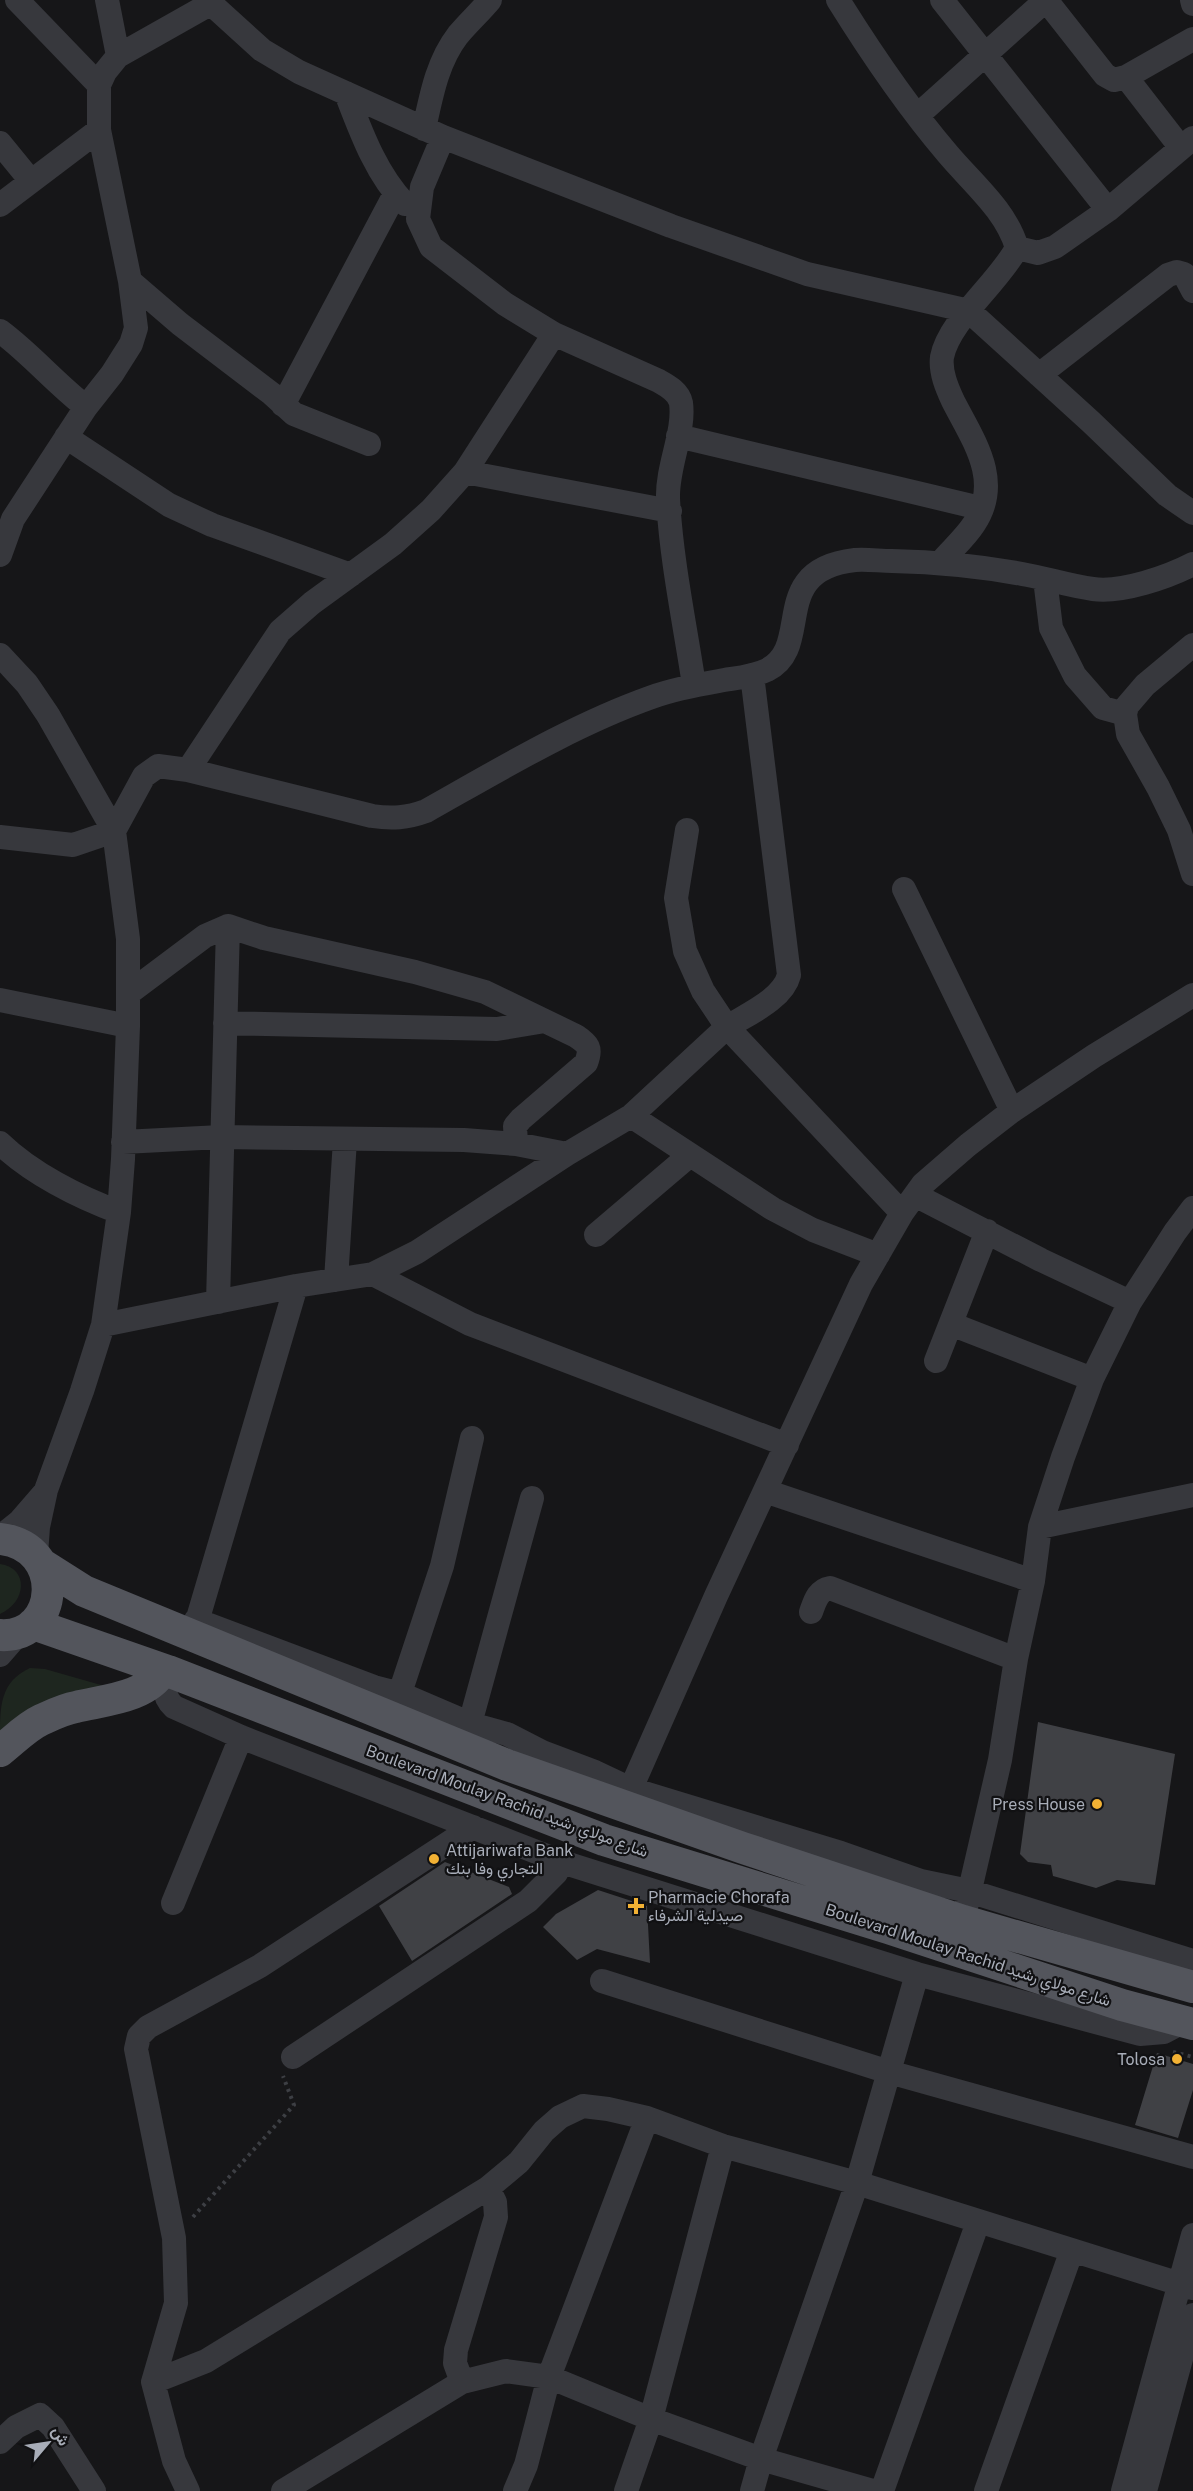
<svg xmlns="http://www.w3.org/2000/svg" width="1193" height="2491" viewBox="0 0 1193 2491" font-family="'Public Sans',Vazirmatn,sans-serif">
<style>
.green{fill:#1e261f}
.building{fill:#404145}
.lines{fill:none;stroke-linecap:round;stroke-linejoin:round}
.path{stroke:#3d3f44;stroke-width:4;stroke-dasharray:3 4.5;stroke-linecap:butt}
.minor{stroke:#37383d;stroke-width:24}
.major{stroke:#53555c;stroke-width:32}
.poi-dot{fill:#f2b134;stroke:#111113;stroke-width:2}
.labels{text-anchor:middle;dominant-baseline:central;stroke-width:4.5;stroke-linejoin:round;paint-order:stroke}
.street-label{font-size:16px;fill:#a8adb8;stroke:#111113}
.poi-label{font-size:16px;fill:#a8adb8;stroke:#111113;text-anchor:end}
</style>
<rect width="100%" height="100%" fill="#161618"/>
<!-- green -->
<path class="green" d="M0,1564C29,1568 27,1602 0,1614Z
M30,1668L45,1669L115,1689L0,1738C0,1706 0,1682 30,1668Z"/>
<!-- building -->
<path class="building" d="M1038,1722L1175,1754L1155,1885L1117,1880L1096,1888L1053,1876L1051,1865L1028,1862L1020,1854Z
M445,1862L509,1887L512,1894L412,1961L379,1906Z
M598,1890L647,1906L650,1963L597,1949L577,1960L543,1927L556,1914Z
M1157,2053L1193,2064V2090L1178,2138L1135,2125Z"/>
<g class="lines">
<!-- path -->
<path class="path" d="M1173,2052L1193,2057
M193,2217L294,2105L283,2076"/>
<!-- minor -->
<path class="minor" d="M17,0L99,85
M107,0L118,56
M207,0L262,50L299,72L443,137L671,226L807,274L969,311L1091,422L1167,495L1193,513
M838,0C871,53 906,105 947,153C972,183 1006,210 1017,248C998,283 949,321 942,357C940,372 947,388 953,401C973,440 1003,481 974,524C965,538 951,550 941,562
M942,0L1108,210
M1046,0L1105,75L1114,80L1126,77L1193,39
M1192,0L1193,4
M1126,77L1181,148
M346,93C361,132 376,174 405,204
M918,115L1046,0
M424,129C431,97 437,62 458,35C468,23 480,12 490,0
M443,137L422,187L418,219L431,247L505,304L554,334L659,381C668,386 679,392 681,403C685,432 667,466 668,498C671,559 685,625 694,685
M0,143L31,181
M0,205L99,130
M1017,248L1038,253L1055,247L1108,210L1193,138
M130,281L180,324L272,394L294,414L369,444
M0,331C31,354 55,383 86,407
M1039,375L1168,275L1177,272L1184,274L1193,291
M283,405L395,194
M678,436L980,508
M66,437L169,505L212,525L351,575
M465,472L670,511
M0,555L13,519L86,407L112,374L131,344L136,328L130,281L99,130V85L105,72L118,56L210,4
M1045,579L1051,628L1075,676L1103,708L1125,714
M1193,645L1145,685L1127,706L1125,714L1128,734L1158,787L1179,830L1193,874
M0,655L27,684L48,715L114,831L128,939V1026L123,1159L119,1212L103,1325L82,1391L46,1490L38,1527L36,1554
M752,675L789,975C783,999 748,1014 727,1027L902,1213
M188,770L280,631L312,603L393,544L431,510L465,472L554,334
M0,837L73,845L114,831L144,776L158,766L188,770L372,816C392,819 407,818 426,811C499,770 573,725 652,697C674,689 696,685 719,681C735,678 752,677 767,670C815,646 766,570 855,560C867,559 880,561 892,561C935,562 979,566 1022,574C1046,578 1069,586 1093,589C1122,593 1168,577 1193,564
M904,889L1012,1111
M129,993L205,936L228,926L264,938L415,972L485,992L576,1036C588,1044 592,1048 586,1063L521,1119L515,1126L516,1144
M0,1000L128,1026
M225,1023L497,1029L545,1021
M631,1116L773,1209L813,1230L878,1255
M123,1142L221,1137L464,1140L516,1144L567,1154
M0,1143C31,1173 78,1197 119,1212
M915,1195L1041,1260L1130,1302
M596,1235L690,1155
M373,1274L470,1324L787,1445
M336,1280L345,1140
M218,1302L228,926
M951,1324L1092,1379
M103,1325L296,1286L373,1274L417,1252L567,1154L631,1116L727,1027L703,991L685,951L676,898L687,830
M936,1361L987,1231
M765,1491L1033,1581
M1040,1527L1193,1495
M0,1537L19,1522L45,1492
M811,1612C815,1601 818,1590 830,1588L1016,1659
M196,1620L374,1687L401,1694L471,1724L507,1734L542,1752L595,1772L631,1789L841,1853L921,1881L969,1891L1193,1961
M193,1635L296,1286
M0,1655L20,1632
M168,1671C163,1685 163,1697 174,1707L241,1737L562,1862L917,1974L1140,2034L1164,2032L1183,2022
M395,1708L442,1566L472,1438
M466,1738L532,1498
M625,1802L716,1596L861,1284L902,1213L923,1184L968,1145L1012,1111L1094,1056L1193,995
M173,1903L241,1737
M966,1907L1000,1760L1016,1659L1033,1581L1040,1527L1063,1457L1092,1379L1130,1302L1175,1232L1193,1208
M602,1981L889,2072L1193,2157
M293,2057L528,1901L556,1873L562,1862
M153,2382L206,2361L488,2188L519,2162L544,2131L560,2117L583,2106L608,2109L647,2118L723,2146L857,2183L1193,2288
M462,2382L455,2363L456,2350L496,2217L495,2202L488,2188
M0,2442L16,2427L40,2415L53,2427L94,2491
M188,2491L174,2461L153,2382L176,2303L174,2238L136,2049L139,2036L148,2027L260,1966L473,1827
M283,2491L462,2382L506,2371L549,2377L651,2419L761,2459L873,2491
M515,2491L526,2465L549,2377L647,2118
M626,2491L651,2419L723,2146
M752,2491L761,2459L857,2183L917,1974
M882,2491L978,2222
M986,2491L1072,2250
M1123,2491L1193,2235
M1145,2491L1193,2315"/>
<!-- major -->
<path class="major" d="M0,1539C67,1546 60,1639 0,1635
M43,1565L84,1591L507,1765L743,1848L963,1921L1193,1987
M33,1624L168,1671L604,1840L888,1928L1122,2005L1193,2024
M0,1751C13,1741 26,1727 41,1720C52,1715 64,1709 76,1707C105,1700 146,1698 163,1670"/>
</g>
<!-- markers -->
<g class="poi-dot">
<circle cx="1097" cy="1804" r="6"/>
<circle cx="434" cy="1859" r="6"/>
<path d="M633 1897h6v6h6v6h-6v6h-6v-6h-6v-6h6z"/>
<circle cx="1177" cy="2059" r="6"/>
</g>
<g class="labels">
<!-- street labels -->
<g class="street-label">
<text transform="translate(507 1801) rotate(20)">Boulevard Moulay Rachid شارع مولاي رشيد</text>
<text transform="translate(968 1955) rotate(18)">Boulevard Moulay Rachid شارع مولاي رشيد</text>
</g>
<!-- poi labels -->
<g class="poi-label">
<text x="1085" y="1804">Press House</text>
<text x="446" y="1850" text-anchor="start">Attijariwafa Bank<tspan x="446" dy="18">التجاري وفا بنك</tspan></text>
<text x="648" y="1897" text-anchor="start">Pharmacie Chorafa<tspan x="648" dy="18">صيدلية الشرفاء</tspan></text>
<text x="1165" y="2059">Tolosa</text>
</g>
</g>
<!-- north arrow -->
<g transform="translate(48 2443) rotate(61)" stroke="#111113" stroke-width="4.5" paint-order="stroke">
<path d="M0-4.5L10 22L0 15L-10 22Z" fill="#a8adb8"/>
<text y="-9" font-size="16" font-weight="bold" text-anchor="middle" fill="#a8adb8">ش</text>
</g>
</svg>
